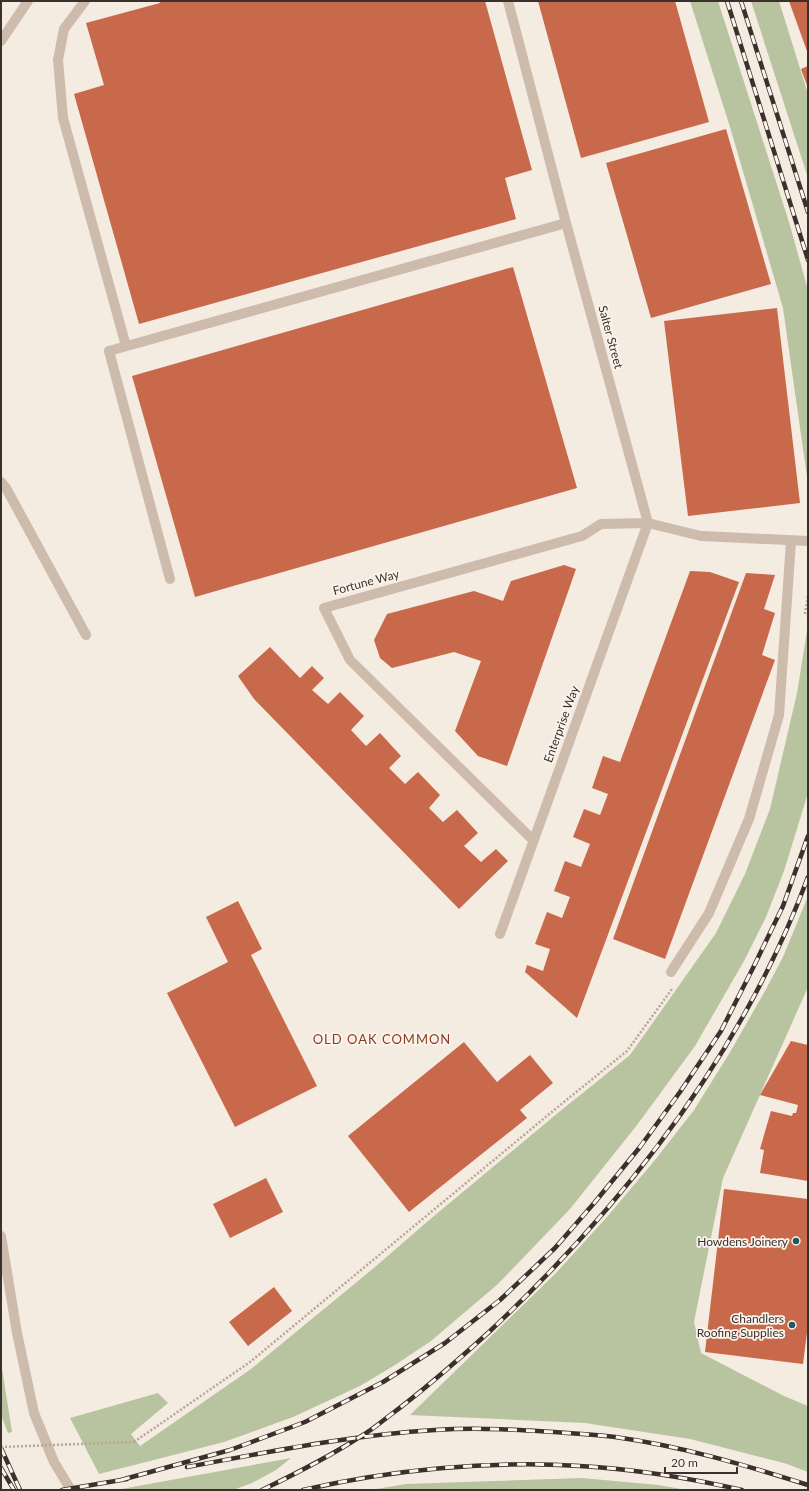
<svg xmlns="http://www.w3.org/2000/svg" width="809" height="1491" viewBox="0 0 809 1491" font-family="Lato,sans-serif">
<style>
.green{fill:#b8c4a0}
.building{fill:#c8694b}
.lines{fill:none;stroke-linecap:round;stroke-linejoin:round}
.path{stroke:#b9a596;stroke-width:2.5;stroke-dasharray:2 2;stroke-linecap:butt}
.lane{stroke:#cdbbac;stroke-width:10}
.street{stroke:#cdbbac;stroke-width:10}
.rail-casing{stroke:#3b302b;stroke-width:4.5}
.rail{stroke:#fbf5ee;stroke-width:3;stroke-dasharray:9;stroke-linecap:butt}
.path-bridge{stroke:#b9a596;stroke-width:2.5;stroke-dasharray:2 2;stroke-linecap:butt}
.poi-dot{fill:#1f5a5e;stroke:#fbf5ee;stroke-width:1.5}
.labels{text-anchor:middle;dominant-baseline:central;stroke-width:3.5;stroke-linejoin:round;paint-order:stroke}
.street-label{font-size:12px;fill:#3b302b;stroke:#fbf5ee}
.poi-label{font-size:12px;fill:#3b302b;stroke:#fbf5ee;text-anchor:end}
.neighbourhood-label{font-size:13px;letter-spacing:1px;fill:#8c3b22;stroke:#fbf5ee}
</style>
<rect width="100%" height="100%" fill="#f4ebe1"/>
<!-- green -->
<path class="green" d="M690,1H718L789,222L808,290V484L783,308L730,127Z
M751,1H779L808,94V178Z
M808,625V793L784,871L766,917L744,961L695,1046L637,1125L570,1209L498,1284L431,1341L395,1365L360,1386L293,1417L224,1442L99,1474L70,1418L158,1393L168,1403L131,1434L140,1446L251,1369L375,1267L428,1221L559,1112L630,1055L716,933L745,874L770,809L797,693Z
M808,896V987L723,1178L694,1322L701,1353L784,1396L808,1406V1472L784,1463L690,1439L585,1423L410,1415L556,1273L607,1217L655,1160L694,1110L729,1054L765,991L783,957Z
M1,1362L12,1432L8,1433L1,1415Z
M291,1458L276,1470L252,1483L233,1490H116Z
M582,1478L658,1485L687,1490H370L406,1484Z"/>
<!-- building -->
<path class="building" d="M159,1H485L532,170L505,178L516,219L139,324L74,94L104,85L86,23L160,3Z
M538,1H675L709,122L581,158Z
M789,1H808V54Z
M808,66V88L801,69Z
M726,129L771,284L651,318L606,163Z
M513,267L577,488L195,597L132,376Z
M777,308L800,503L688,516L664,321Z
M564,565L576,569L507,766L478,756L455,731L481,661L454,652L392,668L380,658L374,640L387,614L474,591L503,601L511,581Z
M690,571L710,572L739,582L577,1018L525,972L527,965L543,971L550,949L535,944L547,912L562,918L570,897L554,891L565,861L581,867L590,844L573,837L584,809L600,815L608,794L592,788L603,756L620,762Z
M746,573L775,575L764,609L775,613L762,655L775,660L665,959L613,939Z
M270,647L300,678L312,666L324,678L312,690L328,704L340,692L364,716L351,730L366,746L380,733L401,756L389,768L405,784L418,772L440,795L429,808L443,822L457,810L478,833L464,846L481,862L496,849L508,861L459,909L254,699L238,676Z
M238,901L262,949L251,955L317,1086L235,1127L167,993L228,962L206,917Z
M791,1041L808,1045V1181L760,1173L764,1150L760,1149L771,1111L792,1116L793,1113H796L798,1105L760,1095Z
M464,1042L497,1082L530,1055L553,1083L520,1110L527,1118L409,1212L348,1136Z
M266,1178L283,1212L230,1238L213,1204Z
M724,1189L808,1199V1325L803,1364L705,1352Z
M274,1287L292,1311L248,1346L229,1322Z"/>
<g class="lines">
<!-- path -->
<path class="path" d="M805,614L808,596
M134,1442L250,1362L559,1106L627,1051L672,989"/>
<!-- lane -->
<path class="lane" d="M85,1L64,29L58,60L63,118L126,346
M1,41L28,1
M109,351L170,579
M1,482L6,488L86,635
M671,972L709,913L749,819L779,715L791,541
M1,1236L17,1333L34,1413L54,1462L71,1490"/>
<!-- street -->
<path class="street" d="M508,1L566,223L648,523
M109,351L566,223
M533,840L350,660L324,608L582,536L601,524L648,523L701,536L808,541
M500,934L648,523"/>
<defs>
<path id="rail" d="M727,1L808,260
M741,1L808,212
M1,1448L20,1490
M187,1467C269,1452 351,1435 435,1430C479,1427 523,1430 567,1433C583,1434 599,1435 615,1437C681,1446 745,1465 808,1485
M1,1468L14,1490
M121,1480L230,1450L305,1422L383,1382L445,1343L500,1300L555,1248L595,1202L640,1147L680,1092L721,1031L753,968L783,906L808,836
M62,1490L127,1479
M262,1490C295,1474 327,1458 358,1438C369,1432 379,1424 389,1416C424,1390 457,1361 489,1332C624,1205 743,1052 808,877
M303,1490C390,1470 490,1460 580,1466C634,1469 689,1478 742,1490"/>
</defs>
<!-- rail casing -->
<use href="#rail" class="rail-casing"/>
<!-- rail -->
<use href="#rail" class="rail"/>
<!-- path-bridge -->
<path class="path-bridge" d="M1,1447L134,1442"/>
</g>
<!-- markers -->
<g class="poi-dot">
<circle cx="796" cy="1241" r="4"/>
<circle cx="792" cy="1325" r="4"/>
</g>
<g class="labels">
<!-- street labels -->
<g class="street-label">
<text transform="translate(611 337) rotate(75)">Salter Street</text>
<text transform="translate(366 582) rotate(-15)">Fortune Way</text>
<text transform="translate(561 724) rotate(-70)">Enterprise Way</text>
</g>
<!-- poi labels -->
<g class="poi-label">
<text x="788" y="1241">Howdens Joinery</text>
<text x="784" y="1318">Chandlers<tspan x="784" dy="14">Roofing Supplies</tspan></text>
</g>
<!-- neighbourhood labels -->
<g class="neighbourhood-label">
<text x="382" y="1039">OLD OAK COMMON</text>
</g>
</g>
<!-- border -->
<rect width="809" height="1491" fill="none" stroke="#3b302b" stroke-width="4"/>
<!-- scale -->
<path d="M665 1467v6h72v-6" fill="none" stroke="#3b302b" stroke-width="2"/>
<text x="671" y="1467" font-size="12" fill="#3b302b" stroke="#fbf5ee" stroke-width="3" paint-order="stroke">20 m</text>
</svg>
